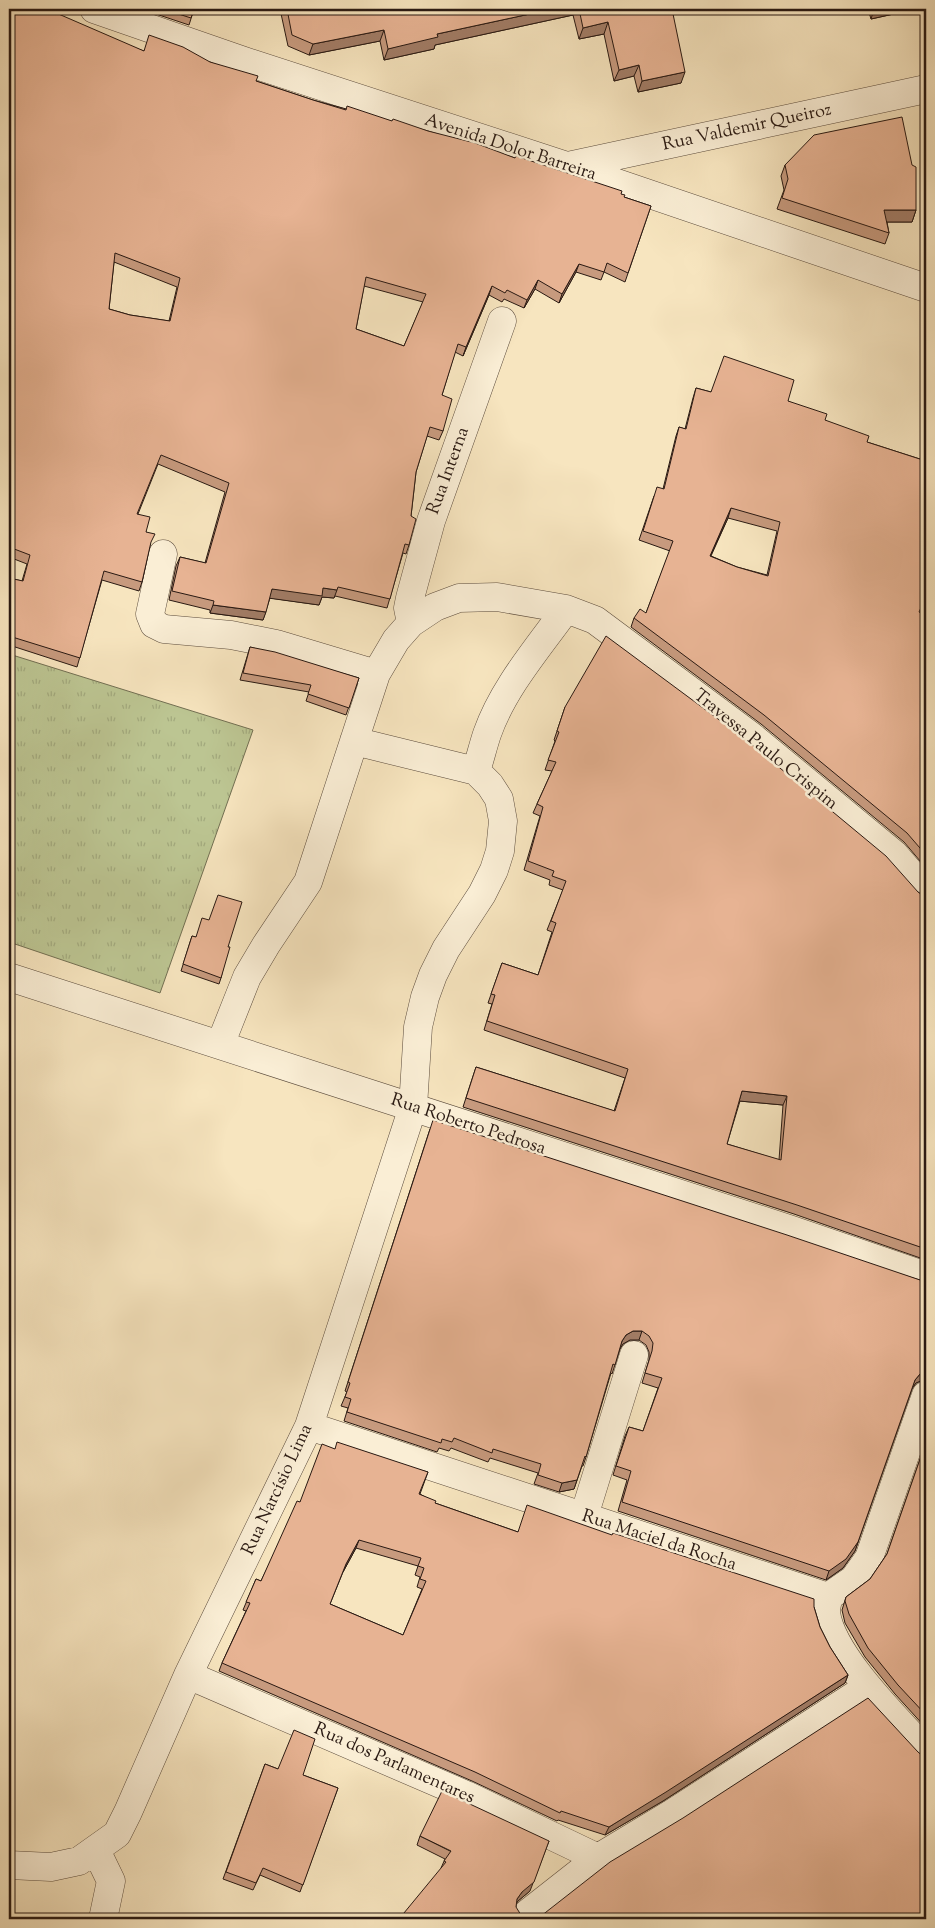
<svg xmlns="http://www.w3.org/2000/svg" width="935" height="1928" viewBox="0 0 935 1928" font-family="'Sorts Mill Goudy',serif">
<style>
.grass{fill:url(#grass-tufts);stroke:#726f52}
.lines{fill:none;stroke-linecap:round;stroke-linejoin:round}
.minor-casing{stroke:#5c4c3d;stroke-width:29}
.minor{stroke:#faeed5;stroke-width:28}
.wall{fill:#c79a7e;stroke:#291912;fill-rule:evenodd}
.shaded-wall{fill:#a27d67;stroke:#291912}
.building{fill:#e7b393;stroke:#291912;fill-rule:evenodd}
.labels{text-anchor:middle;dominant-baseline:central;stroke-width:5;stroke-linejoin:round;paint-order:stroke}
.street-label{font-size:18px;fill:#291912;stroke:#faeed5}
</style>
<defs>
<pattern id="grass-tufts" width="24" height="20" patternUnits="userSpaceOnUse" patternTransform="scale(1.25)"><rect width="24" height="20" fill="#bcc592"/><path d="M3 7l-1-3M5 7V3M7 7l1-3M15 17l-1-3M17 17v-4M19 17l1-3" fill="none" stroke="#a2a97d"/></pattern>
</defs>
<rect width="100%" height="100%" fill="#f7e5bf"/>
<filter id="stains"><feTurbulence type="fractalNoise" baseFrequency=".004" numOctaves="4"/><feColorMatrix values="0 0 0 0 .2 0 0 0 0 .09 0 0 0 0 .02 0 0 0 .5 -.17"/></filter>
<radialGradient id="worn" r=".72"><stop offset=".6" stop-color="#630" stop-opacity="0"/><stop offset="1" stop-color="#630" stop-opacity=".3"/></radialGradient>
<!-- grass -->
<path class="grass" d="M9,654L253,730L160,993L9,942Z"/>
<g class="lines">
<defs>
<path id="minor" d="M94,9L241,60L567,166L926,288
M568,166L926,89
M163,554L150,614L154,624L164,629L231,635L276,644L376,674
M411,623L408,608L410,598L431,521L502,321
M476,771C480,759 483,746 487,734C503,688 538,648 566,609
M9,977L789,1229L926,1276
M220,1045L247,977L266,945L308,882L376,674L396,640L411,623L435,607L459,598L497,597L566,609L595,620L751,736L894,854L926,891
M309,1426L828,1597
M584,1516L634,1355
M828,1597L854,1579L869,1558L926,1395
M828,1597C828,1601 826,1607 826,1612C831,1655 897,1719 926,1751
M188,1675L466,1795L598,1858L671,1814L868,1687
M96,1850L111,1881L103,1919
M9,1865L51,1867L79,1861L117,1834L128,1812L188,1675L309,1426L413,1107L418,1027L425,997L433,975L446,949L482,894L494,870L500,851L503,821L499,799L490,785L476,771L354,741
M528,1913L598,1858"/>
</defs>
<!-- minor casing -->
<use href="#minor" class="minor-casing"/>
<!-- minor -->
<use href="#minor" class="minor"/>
</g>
<!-- wall -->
<path class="wall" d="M9,9L144,51L210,62L256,81L313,100L428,131L515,158L621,194L624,197L651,206L625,282L604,272L601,280L576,272L559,303L535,289L524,308L504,299L502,302L489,295L463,356L455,352L442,395L443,431L439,440L427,436L416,472L411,516L409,545L406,554L403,553L387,608L335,596L334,598L322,597L319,605L270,598L263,620L210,613V610L169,600L176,566L180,557L205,563L225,492L158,464L138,514L146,532L150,545L142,582L139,591L102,580L77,667L9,645V578L22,581L27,564L9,557ZM114,262L177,287L169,321L130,315L109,309ZM364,286L423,302L404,346L356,329Z
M157,9H194L189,25L156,14Z
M280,9H672L681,83L638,92L634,76L614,81L604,34L579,39L573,15L435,45L434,49L384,60L380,41L309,55L288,46Z
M868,9H916L871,19Z
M785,165L916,210L912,222H887L889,233L885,244L777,209L784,190L781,176Z
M696,388L711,392L788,401L867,442L926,461V599L920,613L926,616V868L904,842L761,724L631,627L634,618L646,613L670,551L639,540L654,496L663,489L676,436L679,427L685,429L693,398ZM728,518L777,531L767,575L737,567L711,556Z
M250,647L359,678L346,715L306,701L309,692L240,680Z
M565,707L918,892L925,897H926V1260L794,1214L463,1107L476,1067L614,1111L625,1078L484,1030L492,1004L488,1003L502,963L538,975L552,932L547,930L563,890L549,885L550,880L524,870L540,816L533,813L537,804L552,771L545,770L555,741L554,740ZM740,1101L783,1105L779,1160L727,1144Z
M192,936L228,947L221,978L219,984L181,971Z
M430,1129L926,1282V1380H923L916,1383L912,1389L855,1551L843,1568L826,1580L618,1511L627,1480L613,1475L625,1436L629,1427L643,1431L658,1388L642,1383L649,1360V1352L646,1345L639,1340H630L623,1344L620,1349L612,1374L611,1373L586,1457L583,1466H582L574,1489L559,1492L534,1484L538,1473L490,1458L488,1462L451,1448L449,1451L439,1448L437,1452L344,1421L348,1408L341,1406L347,1392L345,1391Z
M926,1442V1728L895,1694L865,1657L845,1623L842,1610L846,1597L870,1579L887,1554Z
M335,1449L428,1472L420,1494L435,1503L518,1532L814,1607L820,1627L830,1647L848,1675L845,1683L663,1801L605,1835L558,1820L557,1821L472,1781L219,1671L222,1663L246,1611L243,1610L256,1579L261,1581L300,1502ZM356,1548L418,1566L415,1575L420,1577L417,1587L422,1589L403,1635L330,1604L343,1572Z
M265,1764L278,1769L303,1775L338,1788L300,1892L260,1875L253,1890L223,1879Z
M420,1836L530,1891L518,1901L516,1904V1907L441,1868L445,1859L417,1845Z"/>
<!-- shaded-wall -->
<path class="shaded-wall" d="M553,9H576L573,15L435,45L434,49L384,60L388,49L437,34Z
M874,9H916L871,19Z
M608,22L604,34L579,39L583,28Z
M384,30L380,41L309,55L313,44Z
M639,65L634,76L614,81L619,70Z
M685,72L681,83L638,92L642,81Z
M884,210H916L912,222H880Z
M579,264L576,272L559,303L562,294Z
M538,280L535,289L524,308L527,300Z
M492,286L489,295L463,356L466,347Z
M731,508L728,518L706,565L710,556Z
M323,588L337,590L334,598L322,597L319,605L268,598L272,589Z
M213,605L266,612L263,620L210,613Z
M742,1091L787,1096L783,1105L739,1101Z
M633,1331H642L639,1340H630L623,1344L619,1350L622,1341L626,1335Z
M926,1371V1380H923L916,1383L911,1389L915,1380L920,1374Z
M577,1480L574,1489L559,1492L562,1483Z
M359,1540L356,1548L343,1572L346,1564Z
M858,1542L855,1551L843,1568L826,1580L829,1571Z
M848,1675L845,1683L663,1801L605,1835L609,1827Z
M549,1841L530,1891L518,1901L513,1908L517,1899L522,1892Z"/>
<!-- building -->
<path class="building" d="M9,9H47L144,51L149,35L183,47L210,62L258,76L256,81L313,100L346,110L347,106L392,121L393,119L428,131L475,143L515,158L516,156L622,191L621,194L625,195L624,197L651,206L628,273L607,263L604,272L579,264L562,294L538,280L527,300L507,290L505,293L492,286L466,347L458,344L442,395L452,399L443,431L430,427L416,472L411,516L416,519L409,545L405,544L390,599L338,587L337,590L323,588L322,596L272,589L266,612L213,605L214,601L172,591L180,557L206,563L229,483L161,455L137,514L150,517L146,532L155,534L151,542L142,582L104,571L80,658L9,636V578L23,581L30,555L9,547ZM115,253L180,278L170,321L130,315L109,309ZM366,277L426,294L404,346L356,329Z
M163,9H194L191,18Z
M287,9H553L437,34L438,37L388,49L384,30L313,44L292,35Z
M579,9H672L685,72L642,81L639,65L619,70L608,22L583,28Z
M902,117L912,165L916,167V210H884L889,233L782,198L788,179L785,165L814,135Z
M724,356L794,380L788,401L827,414L825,420L869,436L867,442L926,461V597L919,612L926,616V855L907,833L764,715L634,618L640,609L646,613L673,541L643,531L657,487L664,489L679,427L686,429L696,388L711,392ZM731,508L780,522L768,576L737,567L710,556Z
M606,636L745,739L886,856L918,892L925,897H926V1249L797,1205L466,1098L476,1067L615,1111L628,1069L487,1021L495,995L491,994L502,963L538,975L556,923L551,921L566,881L552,876L554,871L528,861L543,807L537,804L556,762L548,760L559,732L557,731L565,707ZM742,1091L787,1096L781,1160L727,1144Z
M250,647L275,652L359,678L349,708L308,694L311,685L243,673Z
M218,895L242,902L228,947H230L221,978L183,964L192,936L196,937L202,918L209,920Z
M433,1120L787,1235L926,1282V1371L920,1374L915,1380L858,1542L846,1559L829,1571L622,1502L631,1471L616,1466L629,1427L643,1431L662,1378L645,1373L652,1351L653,1343L649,1336L642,1331H633L626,1335L622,1341L615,1365L613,1364L586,1457L585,1456L577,1480L562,1483L538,1475L541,1464L493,1449L492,1453L454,1438L452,1442L442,1439L441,1443L347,1412L351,1399L345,1397L350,1383L348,1382Z
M337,1442L428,1472L419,1494L436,1501L435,1503L518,1532L527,1505L612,1535L613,1533L814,1599V1607L820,1627L830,1647L848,1675L666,1792L609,1827L561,1811L560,1813L475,1772L222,1663L250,1603L246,1602L256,1579L261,1581L297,1501L300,1502L322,1444L335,1449ZM359,1540L421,1558L418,1566L424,1568L420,1579L426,1581L403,1635L330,1604L346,1564Z
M926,1442V1715L898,1685L868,1648L849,1614L845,1601L846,1597L870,1579L887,1554Z
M868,1698L918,1752L924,1757H926V1919H520L523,1917L534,1919L541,1916L610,1862L683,1818Z
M294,1730L315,1739L303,1775L338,1788L303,1885L263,1868L256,1883L226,1872L265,1764L278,1769Z
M442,1791L549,1841L534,1882L522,1892L517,1899L516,1907L521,1915L519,1919H399L446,1862L444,1861L451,1851L420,1836Z"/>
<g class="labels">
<!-- street labels -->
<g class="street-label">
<text transform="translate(747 128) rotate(-12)">Rua Valdemir Queiroz</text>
<text transform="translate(510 148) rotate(18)">Avenida Dolor Barreira</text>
<text transform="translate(449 471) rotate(-70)">Rua Interna</text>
<text transform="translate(765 750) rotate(39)">Travessa Paulo Crispim</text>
<text transform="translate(468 1125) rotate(18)">Rua Roberto Pedrosa</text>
<text transform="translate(278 1490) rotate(-65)">Rua Narcísio Lima</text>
<text transform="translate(659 1541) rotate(18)">Rua Maciel da Rocha</text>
<text transform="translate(394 1764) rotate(24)">Rua dos Parlamentares</text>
</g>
</g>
<!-- margin -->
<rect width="935" height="1928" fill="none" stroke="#f7e5bf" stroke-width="30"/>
<rect x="10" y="10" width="915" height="1908" fill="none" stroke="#291912" stroke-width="2.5"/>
<rect x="15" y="15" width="905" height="1898" fill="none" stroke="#291912"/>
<rect width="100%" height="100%" filter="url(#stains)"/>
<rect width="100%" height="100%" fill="url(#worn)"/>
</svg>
